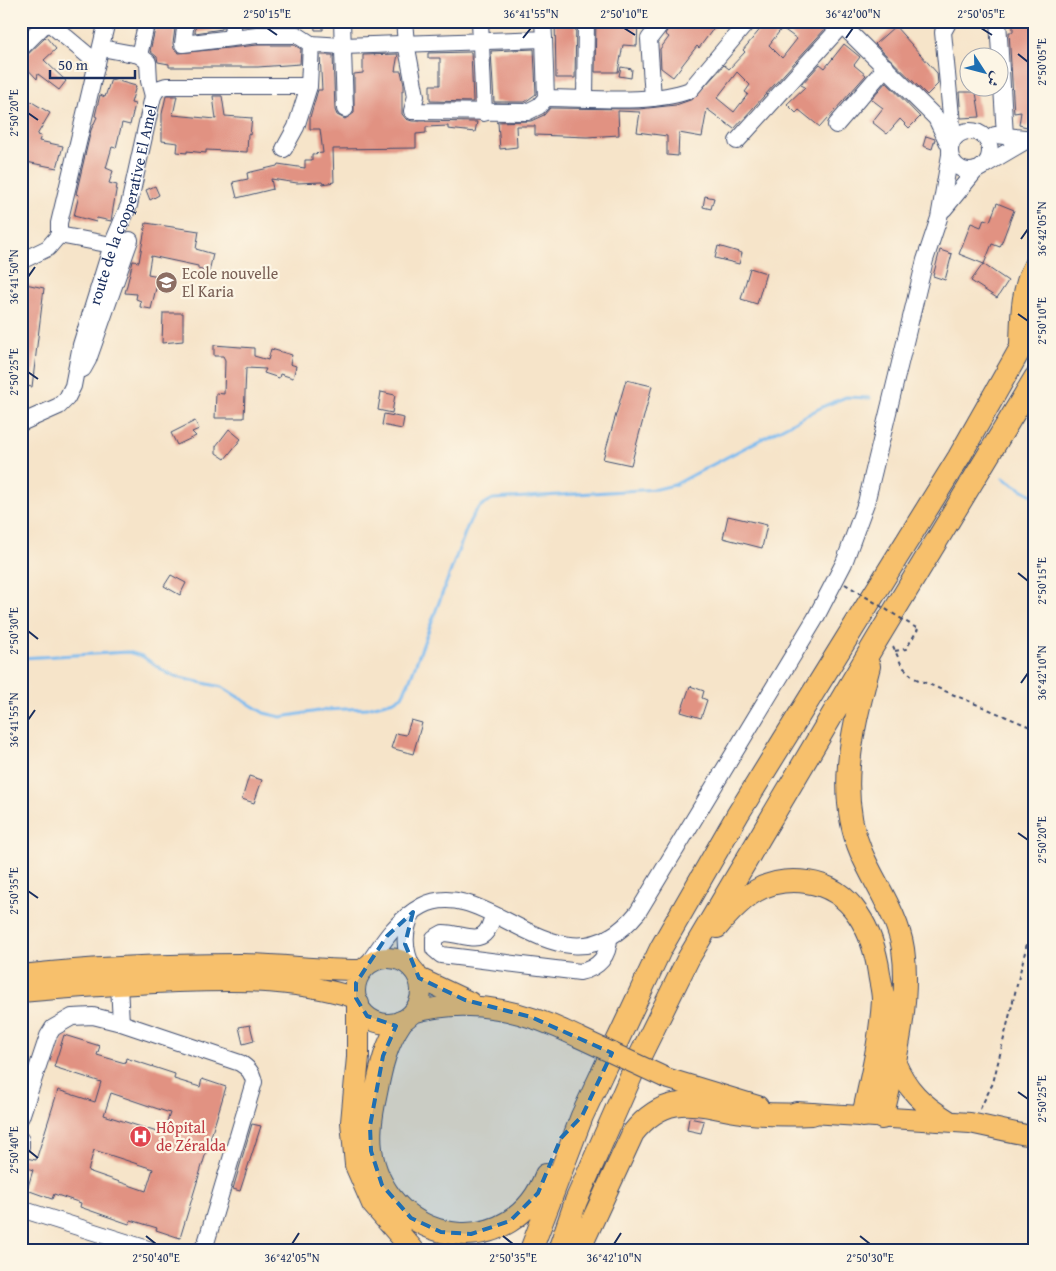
<svg xmlns="http://www.w3.org/2000/svg" width="1056" height="1271" viewBox="0 0 1056 1271" font-family="'Gentium Book Plus',Amiri,serif">
<style>
.lines{fill:none;stroke-linecap:round;stroke-linejoin:round}
.stream{stroke:#7cbbf0;stroke-width:3}
.building{fill:#e19282;fill-rule:evenodd}
.minor-casing{stroke:#3c4a6e;stroke-width:18}
.major-casing{stroke:#3c4a6e;stroke-width:22}
.highway-casing{stroke:#3c4a6e;stroke-width:24}
.path{stroke:#3c4a6e;stroke-width:2;stroke-dasharray:4 4;stroke-linecap:butt}
.minor{stroke:#fff;stroke-width:16}
.major{stroke:#f7c06c;stroke-width:20}
.highway{stroke:#f7c06c;stroke-width:22}
.major-bridge-casing{stroke:#3c4a6e;stroke-width:22;stroke-linecap:butt}
.path-bridge{stroke:#3c4a6e;stroke-width:2;stroke-dasharray:4 4;stroke-linecap:butt}
.major-bridge{stroke:#f7c06c;stroke-width:20}
.marked{fill:#1f6fb2;fill-opacity:0.2;stroke:#1f6fb2;stroke-width:4;stroke-dasharray:10 6;stroke-linejoin:round}
.ticks{fill:none;stroke:#1b2f5e;stroke-width:2}
.labels{text-anchor:middle;dominant-baseline:central;stroke-width:4.5;stroke-linejoin:round;paint-order:stroke}
.street-label{font-size:16px;fill:#1b2f5e;stroke:#fcf5e5}
.education-label{font-size:16px;fill:#785e54;stroke:#fcf5e5;text-anchor:start}
.health-label{font-size:16px;fill:#be3a42;stroke:#fcf5e5;text-anchor:start}
.neatline{fill:none;stroke:#1b2f5e;stroke-width:2}
.ticks-label{font-size:12px;text-anchor:middle;fill:#1b2f5e}
</style>
<rect width="100%" height="100%" fill="#fcf5e5"/>
<filter id="ink" filterUnits="userSpaceOnUse"><feTurbulence type="fractalNoise" baseFrequency=".02" numOctaves="2"/><feDisplacementMap in="SourceGraphic" scale="10" xChannelSelector="R" yChannelSelector="G"/><feConvolveMatrix kernelMatrix="1 2 1 2 8 2 1 2 1" color-interpolation-filters="sRGB"/></filter>
<filter id="wash" filterUnits="userSpaceOnUse"><feTurbulence type="fractalNoise" baseFrequency=".0096" numOctaves="4" result="noise"/><feDisplacementMap in="SourceGraphic" scale="20" xChannelSelector="R" yChannelSelector="G"/><feGaussianBlur stdDeviation="1.12" result="paint"/><feColorMatrix in="noise" values="0 0 0 0 0 0 0 0 0 0 0 0 0 0 0 0 0 1.4 0 .05"/><feComposite in="paint" operator="in"/></filter>
<g filter="url(#wash)">
<rect width="100%" height="100%" fill="#f6e4c9"/>
<g class="lines">
<!-- stream -->
<path class="stream" d="M1003,478L1035,497
M21,658L128,652L142,656L167,673L180,678L222,687L264,713L281,717L325,710L367,708L394,701L402,696L409,682L468,525C474,511 480,505 493,499L657,489L674,485L824,406L846,397L870,398"/>
</g>
<g id="blocks">
<!-- building -->
<path class="building" d="M123,21H137L135,27L123,23Z
M157,21H176L173,43L174,49L179,53L258,45H294L301,49L300,64L258,67H169V64L158,62L157,57L150,51Z
M196,21H224L222,29L195,33Z
M314,21H323V30H315Z
M555,21H576L575,78H556Z
M596,21H638L637,46L623,45L618,72H595Z
M673,21H719L699,48L697,46L673,77L661,68L660,49L669,37L665,34Z
M767,21H820L826,28L734,129L707,109L702,137L679,133L678,156L667,155V136L637,132L640,112L618,111L619,135L587,137L535,135V126H516L517,147L500,149L498,123L496,122L531,121L544,115L550,108L639,109L676,105L693,99L724,65L729,69L745,52L743,50ZM782,28L797,39L782,58L769,45ZM737,72L750,85L745,92L748,94L734,112L717,98Z
M1013,21H1035V116H1030L1027,127L1019,125L1021,112L1014,113L1009,32H1013Z
M895,26L937,73L938,84L927,95L875,44Z
M46,37L56,49L44,60L66,81L59,90L38,74L37,79L22,63L26,60L24,58Z
M844,44L860,57L854,65L866,75L820,127L799,110L796,113L787,104L805,87L801,85L820,64L825,68Z
M534,49L536,94L525,102H494L491,51Z
M471,52L473,102L430,101V85H440V58H428V53Z
M398,54L395,71H401L404,85V90H402V114L406,119L412,121L477,122L475,132L448,129V126L426,127V133L416,134V148L333,149L334,182L323,184L322,182L297,183L271,179L273,189L237,198L233,182L248,179L247,173L277,166L278,164L305,168V160H312V154L323,153L320,129H310V117L318,90H322L320,55H333L335,110L337,115L345,119L354,113V74L363,73V55Z
M621,67L632,69L631,78L619,76Z
M111,79L136,86L131,103L135,104L130,125L122,123L116,148L112,147L106,168L113,171L109,183L117,185L111,221L97,218L96,222L74,216L79,195L76,194L91,130L97,117L95,116L100,95L105,97Z
M886,82L920,117L909,128L900,119L887,134L872,122L883,108L871,99Z
M959,92H976L980,117L961,118Z
M166,96H177L173,115L216,119L213,96H222L225,116L252,118L250,135L248,134L247,152L206,150V153L187,151V153L177,152L178,143L162,141V114Z
M25,98L50,113L37,135L41,136L39,141L63,146L57,168L21,161V103L23,104Z
M926,136L935,139L932,149L923,146Z
M155,186L159,195L150,200L146,190Z
M705,196L714,198L711,209L703,207Z
M997,203L1014,210L1000,247L992,244L984,264L959,254L971,223L981,227L984,219L990,221Z
M146,223L199,231L196,249L213,254L209,272L198,269V266L151,256L148,274L159,276L151,309L140,307L141,301L136,299L137,294L125,293L133,261L139,262Z
M718,246L742,253L739,264L715,258Z
M940,250L952,254L945,280L933,276Z
M983,264L1008,281L997,298L971,281Z
M750,268L766,273L757,304L741,299Z
M21,283L44,288L32,387L21,385Z
M163,313H183V341L162,343Z
M214,345L254,348V356L268,360L271,349L292,355L290,364L296,366L293,378L280,374L279,378L264,373L266,369L246,368L244,418H215L216,393L224,394L225,360L223,356H214Z
M626,380L652,386L631,465L603,459Z
M381,392L395,395L392,413L378,410Z
M384,414L404,418L402,429L382,425Z
M195,421L199,429L192,432L196,436L177,445L171,433Z
M229,429L241,439L225,459L216,453V446Z
M728,516L767,525L762,548L723,538Z
M171,575L186,583L180,595L164,586Z
M690,686L704,691L702,698L707,700L701,718L681,712Z
M411,720L422,723L413,754L391,748L396,733L406,735Z
M249,776L262,780L254,803L242,799Z
M250,1025L254,1041L243,1044L239,1027Z
M64,1035L100,1046L97,1055L125,1063L126,1058L175,1074L174,1079L200,1087L202,1079L226,1087L180,1238L156,1230L157,1228L131,1220L129,1224L80,1207L81,1203L54,1194L52,1199L27,1190L33,1170L21,1166V1157L36,1160L58,1090L95,1102L101,1082L54,1067ZM111,1093L170,1113L163,1134L104,1115ZM94,1150L153,1169L146,1191L88,1171Z
M689,1118L704,1121L701,1133L687,1130Z
M252,1124L261,1126L240,1191L233,1189Z"/>
</g>
</g>
<g filter="url(#ink)">
<use href="#blocks" fill-opacity="0" stroke="#3c4a6e" stroke-width="1"/>
<g class="lines">
<defs>
<g id="minor">
<path d="M147,21L139,55L148,62L149,81L153,96"/>
<path d="M186,21L183,44L257,35H297L311,44L343,46L544,39L543,21"/>
<path d="M342,21L345,109"/>
<path d="M404,21L406,43L416,96L412,111L527,112L539,106L546,98"/>
<path d="M480,21L484,113"/>
<path d="M838,21L936,118L950,147"/>
<path d="M949,21L943,32L952,126"/>
<path d="M998,21L1005,136"/>
<path d="M48,22L97,63L59,223V235"/>
<path d="M231,38L234,21"/>
<path d="M544,39L546,98C589,98 651,105 690,90L748,21"/>
<path d="M21,48L48,21"/>
<path d="M101,48L139,55"/>
<path d="M97,63L107,21"/>
<path d="M585,98L586,21"/>
<path d="M653,98L649,39L663,21"/>
<path d="M836,125L886,67"/>
<circle cx="970" cy="151" r="20"/>
<path d="M995,135L1035,139"/>
<path d="M737,141L842,25"/>
<path d="M284,149L296,127L309,86"/>
<path d="M983,166L1029,139"/>
<path d="M944,209L976,170"/>
<path d="M21,261L48,248L59,235L112,245"/>
<path d="M83,369L88,360L130,240"/>
<path id="s1" d="M21,423L59,406L67,398L73,386L81,345L112,245L129,205L153,96L157,89L166,86H309L311,44"/>
<path d="M493,915C485,950 469,934 443,933L434,938V949L441,955L580,972C599,968 609,956 609,937"/>
<path d="M366,967C382,943 396,920 422,906C488,871 563,1005 638,912L815,619L844,563L866,503L925,260L939,218L950,155"/>
<path d="M413,968C403,949 403,931 413,912"/>
<path d="M119,985L121,1023"/>
<path d="M21,1117L48,1036L53,1028L72,1017L93,1016L121,1023L240,1063C248,1068 252,1072 254,1082L206,1243L201,1250"/>
<path d="M21,1140V1147"/>
<path d="M21,1209L151,1250"/>
</g>
<path id="major" d="M355 991a33 33 0 1 1 66 0a33 33 0 1 1-66 0Z
M21,975C91,967 171,964 241,964C282,964 322,971 363,970
M419,978L470,1002
M21,992C66,988 110,985 155,983C223,980 290,977 356,998
M413,1013C470,996 526,1011 578,1037
M895,1061C906,1089 923,1105 948,1120
M666,1078L758,1106
M796,1112L970,1123L1035,1137"/>
<path id="highway" d="M1021,345C1022,317 1021,291 1035,265
M869,666C854,726 835,791 861,852C874,883 898,915 903,949C911,1001 894,1067 882,1118
M717,927C742,897 765,876 807,882C853,888 873,932 879,973C880,981 883,991 883,1000C881,1038 871,1079 863,1116
M358,1004V1057L352,1122L356,1165L373,1204L413,1250
M401,1022C386,1044 381,1067 376,1093C371,1116 367,1140 374,1164C399,1249 514,1261 546,1175
M531,1250L582,1116L661,948L738,814L959,457L1035,323
M559,1250L576,1201L639,1058L688,959L876,641L1035,378
M579,1250L633,1133C667,1090 697,1105 742,1112C766,1115 789,1115 812,1114"/>
</defs>
<!-- minor casing -->
<use href="#minor" class="minor-casing"/>
<!-- major casing -->
<use href="#major" class="major-casing"/>
<!-- highway casing -->
<use href="#highway" class="highway-casing"/>
<!-- path -->
<path class="path" d="M893,646L902,666L914,678L1035,729
M895,651L906,649L918,629
M980,1109L993,1083L1035,911"/>
<!-- minor -->
<use href="#minor" class="minor"/>
<!-- major -->
<use href="#major" class="major"/>
<!-- highway -->
<use href="#highway" class="highway"/>
<defs>
<path id="major-bridge" d="M578,1037L666,1078"/>
</defs>
<!-- major-bridge casing -->
<use href="#major-bridge" class="major-bridge-casing"/>
<!-- path-bridge -->
<path class="path-bridge" d="M845,584L918,629"/>
<!-- major-bridge -->
<use href="#major-bridge" class="major-bridge"/>
</g>
</g>
<!-- marked area -->
<path class="marked" d="M413,912L405,944L419,978L465,1000L531,1017L612,1053L582,1116L561,1138L538,1193L510,1221L471,1234L441,1232L411,1218L382,1185L371,1151L370,1126L383,1056L396,1026L367,1016L356,998V983L387,936Z"/>
<!-- ticks -->
<path class="ticks" d="M267,28L277,35M624,28L635,35M981,28L992,35M523,38L531,28M846,38L853,28M1018,54L1028,62M28,113L38,120M1021,239L1028,229M28,277L35,267M1018,314L1028,321M28,372L38,379M1018,573L1028,581M28,631L38,639M1021,683L1028,673M28,720L35,710M1018,833L1028,840M28,891L38,898M1018,1092L1028,1099M28,1150L38,1158M146,1236L156,1244M503,1236L513,1244M860,1236L870,1244M292,1244L299,1233M614,1244L621,1233"/>
<!-- icons -->
<defs>
<symbol id="school-disc" viewBox="-11 -11 22 22"><circle r="9.5" fill="#8d6e63" stroke="#fcf5e5"/><path d="M0-5L7-2L0 1L-7-2ZM-4 1L0 2.5L4 1V4Q0 6-4 4Z" fill="#fff"/></symbol>
<symbol id="hospital-disc" viewBox="-11 -11 22 22"><circle r="9.5" fill="#e0444e" stroke="#fcf5e5"/><path d="M-5-5h3v3.5h4V-5h3V5h-3V1.5h-4V5h-3Z" fill="#fff"/></symbol>
</defs>
<g fill-rule="evenodd">
<use href="#school-disc" x="154" y="270" width="25" height="25"/>
<use href="#hospital-disc" x="128" y="1124" width="25" height="25"/>
</g>
<g class="labels">
<!-- street labels -->
<g class="street-label">
<text stroke="none"><textPath href="#s1" startOffset="255">route de la cooperative El Amel</textPath></text>
</g>
<!-- education labels -->
<g class="education-label">
<text x="182" y="273">Ecole nouvelle<tspan x="182" dy="18">El Karia</tspan></text>
</g>
<!-- health labels -->
<g class="health-label">
<text x="156" y="1127">Hôpital<tspan x="156" dy="18">de Zéralda</tspan></text>
</g>
</g>
<!-- margin -->
<rect width="1056" height="1271" fill="none" stroke="#fcf5e5" stroke-width="55"/>
<!-- north arrow -->
<g transform="translate(984 72) rotate(126)"><circle r="24" fill="#fcf5e5" stroke="#a2a6af"/>
<path d="M0-4L9 19L0 12L-9 19Z" fill="#1f6fb2"/>
<text y="-8" font-size="14" font-weight="bold" text-anchor="middle" fill="#1b2f5e">ش</text>
</g>
<!-- scale -->
<path d="M50 70v8h85v-8" fill="none" stroke="#1b2f5e" stroke-width="2.5"/>
<text x="58" y="70" font-size="15" fill="#1b2f5e" stroke="#fcf5e5" stroke-width="4" paint-order="stroke">50 m</text>
<rect x="28" y="28" width="1000" height="1216" class="neatline"/>
<g class="ticks-label">
<text x="267" y="18">2°50'15"E</text>
<text x="531" y="18">36°41'55"N</text>
<text x="624" y="18">2°50'10"E</text>
<text x="853" y="18">36°42'00"N</text>
<text x="981" y="18">2°50'05"E</text>
<text transform="translate(1042 62) rotate(-90)" y="4">2°50'05"E</text>
<text transform="translate(14 113) rotate(-90)" y="4">2°50'20"E</text>
<text transform="translate(1042 229) rotate(-90)" y="4">36°42'05"N</text>
<text transform="translate(14 277) rotate(-90)" y="4">36°41'50"N</text>
<text transform="translate(1042 321) rotate(-90)" y="4">2°50'10"E</text>
<text transform="translate(14 372) rotate(-90)" y="4">2°50'25"E</text>
<text transform="translate(1042 581) rotate(-90)" y="4">2°50'15"E</text>
<text transform="translate(14 631) rotate(-90)" y="4">2°50'30"E</text>
<text transform="translate(1042 673) rotate(-90)" y="4">36°42'10"N</text>
<text transform="translate(14 720) rotate(-90)" y="4">36°41'55"N</text>
<text transform="translate(1042 840) rotate(-90)" y="4">2°50'20"E</text>
<text transform="translate(14 891) rotate(-90)" y="4">2°50'35"E</text>
<text transform="translate(1042 1099) rotate(-90)" y="4">2°50'25"E</text>
<text transform="translate(14 1150) rotate(-90)" y="4">2°50'40"E</text>
<text x="156" y="1262">2°50'40"E</text>
<text x="292" y="1262">36°42'05"N</text>
<text x="513" y="1262">2°50'35"E</text>
<text x="614" y="1262">36°42'10"N</text>
<text x="870" y="1262">2°50'30"E</text>
</g>
</svg>
